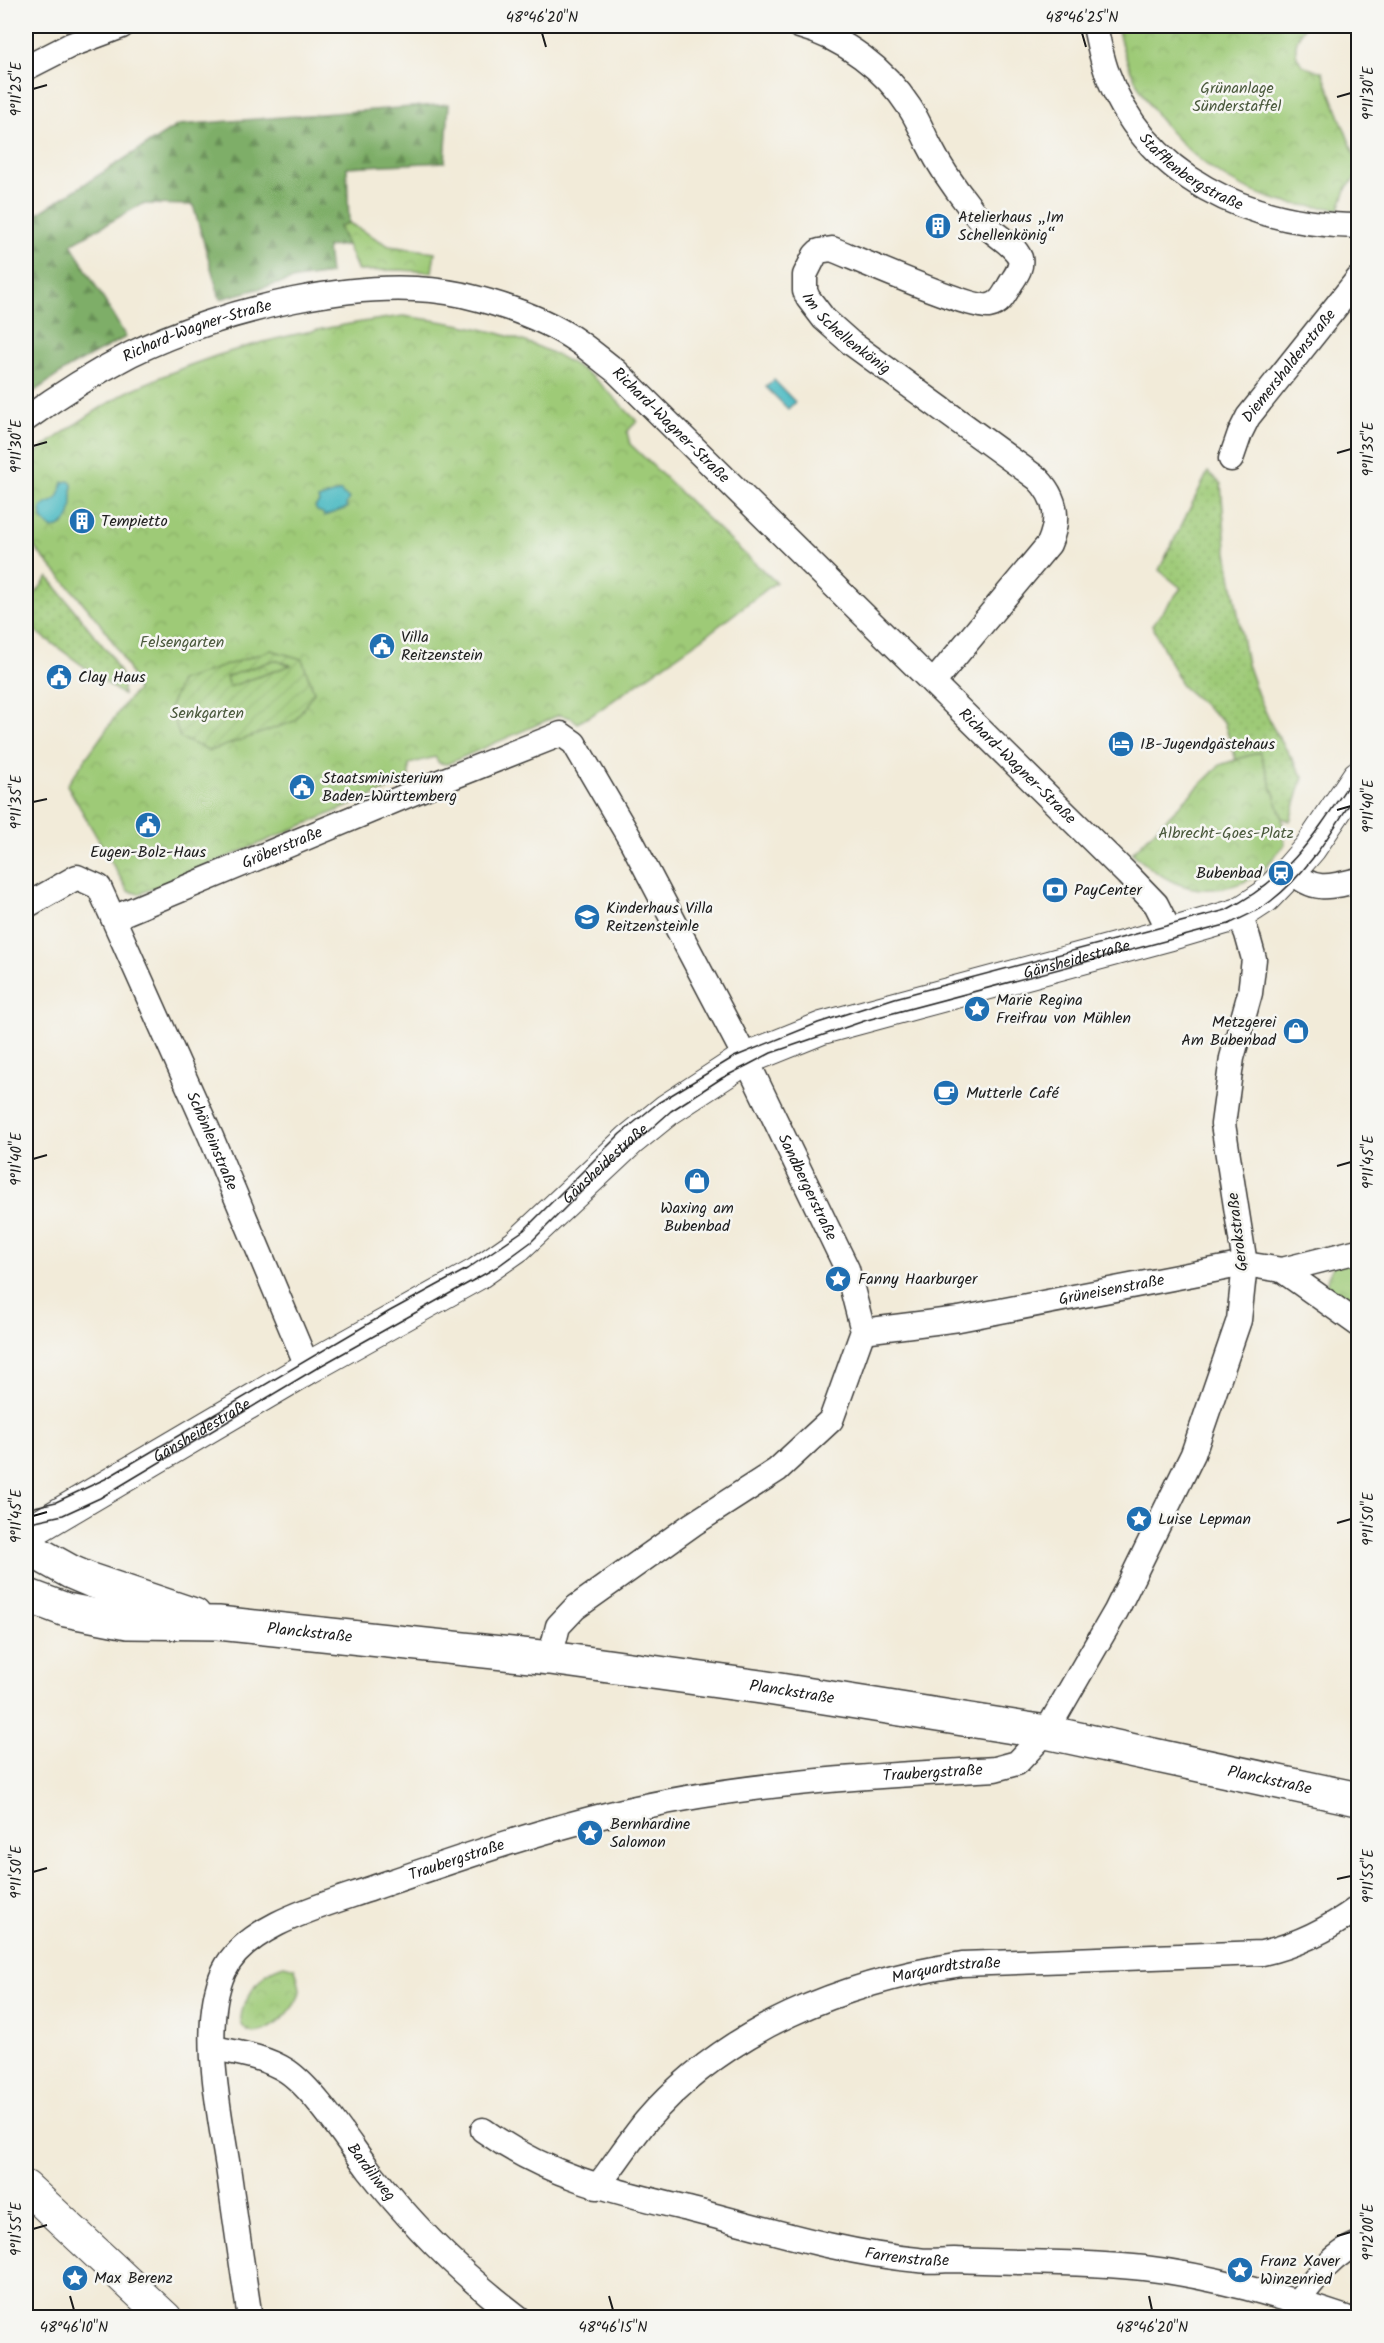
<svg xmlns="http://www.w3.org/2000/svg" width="1384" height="2343" viewBox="0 0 1384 2343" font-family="Kalam,sans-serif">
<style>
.grass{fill:url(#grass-dots);stroke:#5d734a;stroke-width:1.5}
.forest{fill:url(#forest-firs);stroke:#4d6542;stroke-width:1.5}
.park{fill:url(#park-crowns);stroke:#5d734a;stroke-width:1.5}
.garden{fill:url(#garden-furrows);stroke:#5d734a;stroke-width:1.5;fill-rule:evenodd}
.water{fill:#4bbac2;stroke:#346b6f;stroke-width:1.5}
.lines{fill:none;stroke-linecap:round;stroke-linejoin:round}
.minor-casing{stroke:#3c3b38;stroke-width:27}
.tertiary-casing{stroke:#3c3b38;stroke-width:34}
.secondary-casing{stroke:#3c3b38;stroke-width:36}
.minor{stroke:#fff;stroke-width:24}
.tertiary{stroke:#fff;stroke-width:32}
.secondary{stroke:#fff;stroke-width:33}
.tram{stroke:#1c1c1c;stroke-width:1.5}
.ticks{fill:none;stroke:#1c1c1c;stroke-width:2}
.labels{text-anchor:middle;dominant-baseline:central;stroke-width:5;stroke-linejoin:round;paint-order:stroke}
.park-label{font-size:16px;fill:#4a593c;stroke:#f6f6f2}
.street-label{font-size:16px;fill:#1c1c1c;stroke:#f6f6f2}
.poi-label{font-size:16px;fill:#1c1c1c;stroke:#f6f6f2;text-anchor:start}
.neatline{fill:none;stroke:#1c1c1c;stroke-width:2}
.ticks-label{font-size:15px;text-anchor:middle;fill:#1c1c1c}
</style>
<defs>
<pattern id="grass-dots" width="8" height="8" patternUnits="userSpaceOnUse" patternTransform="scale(1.5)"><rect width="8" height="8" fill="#9eca77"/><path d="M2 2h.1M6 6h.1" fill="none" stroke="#88ad66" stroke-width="1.8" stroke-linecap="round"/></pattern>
<pattern id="forest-firs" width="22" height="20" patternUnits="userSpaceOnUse" patternTransform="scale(1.5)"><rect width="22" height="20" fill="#7eae68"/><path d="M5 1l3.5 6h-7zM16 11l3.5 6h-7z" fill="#668d55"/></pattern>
<pattern id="park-crowns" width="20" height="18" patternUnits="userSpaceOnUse" patternTransform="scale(1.5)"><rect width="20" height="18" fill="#9eca77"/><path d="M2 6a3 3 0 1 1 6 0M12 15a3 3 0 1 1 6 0" fill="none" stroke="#88ad66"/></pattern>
<pattern id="garden-furrows" width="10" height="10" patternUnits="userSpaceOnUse" patternTransform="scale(1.5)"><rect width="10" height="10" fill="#9eca77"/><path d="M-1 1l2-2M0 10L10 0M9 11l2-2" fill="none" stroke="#88ad66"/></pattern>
</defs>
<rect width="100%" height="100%" fill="#f6f6f2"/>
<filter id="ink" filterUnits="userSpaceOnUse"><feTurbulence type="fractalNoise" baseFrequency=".0167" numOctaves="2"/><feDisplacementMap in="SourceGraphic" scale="12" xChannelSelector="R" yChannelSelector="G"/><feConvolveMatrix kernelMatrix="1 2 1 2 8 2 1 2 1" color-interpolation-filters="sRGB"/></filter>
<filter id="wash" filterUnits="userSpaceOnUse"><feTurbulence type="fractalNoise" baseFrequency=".008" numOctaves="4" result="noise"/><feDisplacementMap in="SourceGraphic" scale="24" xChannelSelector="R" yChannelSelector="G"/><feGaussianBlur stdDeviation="1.35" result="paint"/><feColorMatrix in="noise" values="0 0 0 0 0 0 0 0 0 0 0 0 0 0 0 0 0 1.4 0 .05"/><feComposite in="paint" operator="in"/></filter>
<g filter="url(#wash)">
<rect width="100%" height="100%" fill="#f2ebd9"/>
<!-- grass -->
<path class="grass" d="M1208,472L1221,484L1226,547L1247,664L1258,695L1272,726L1303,777L1290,821L1282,818L1260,753L1236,760L1224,722L1182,686L1152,625L1181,588L1159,570Z
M48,577L111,656L123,679V695L26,624V606Z"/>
<!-- forest -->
<path class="forest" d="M449,104L445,162L347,167L349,223L339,227L347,245L327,247L330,274L296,279L220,299L193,205L142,204L71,244L126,337L70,367L26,397V221L178,125Z"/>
<!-- park -->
<path class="park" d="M1117,26H1305C1290,45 1292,69 1322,71L1358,164V175L1347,187L1339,209C1315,206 1290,206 1267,197C1192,171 1132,103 1117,26Z
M349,223L389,246L435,252L432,272L399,270L358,271L339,226Z
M403,316C467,324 537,336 591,376C608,389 622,407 637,421L627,432L630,444C679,490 725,538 776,582L703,638L592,715L577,723L572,718L559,715L447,764L439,763L435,757L409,764V777L401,784L139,894L128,891L67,785L125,703L137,690C117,631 65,584 26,538V460C57,436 91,413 125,393C137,387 150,382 163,376C239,343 321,327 403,316Z
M1260,752L1282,818L1285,844C1276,854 1267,867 1257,875C1248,881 1237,885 1227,887C1188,896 1160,878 1132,853L1220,765Z
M1358,1251V1324L1324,1300L1328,1276L1339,1255Z
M284,1965L295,1968C296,1974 300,1983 300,1990C299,2007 268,2038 250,2032C226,2023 256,1982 267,1973C272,1969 278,1967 284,1965Z"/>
<!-- garden -->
<path class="garden" d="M271,650L302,659L314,692L295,721L210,751L180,738L170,707L180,681ZM274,660L291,665L229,687L226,677Z"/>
<!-- water -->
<path class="water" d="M774,380L795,402L788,409L766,387Z
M69,481L72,484C72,505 75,524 52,529L42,519L41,508C46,502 55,503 58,497C61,493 61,487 63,482Z
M341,491L342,494L349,498L346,505L347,508L324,516L323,513L317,511L315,507L319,502L318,499Z"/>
</g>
<g filter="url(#ink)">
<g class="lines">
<defs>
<g id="minor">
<path id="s1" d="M799,26C844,38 885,69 910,108C918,120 923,133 929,145C940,167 954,187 969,206C975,215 983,223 991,230C1000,238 1015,246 1020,258C1022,268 1016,275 1011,283C1005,293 1001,304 989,306C970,309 857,259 832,249L819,251L815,255L805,275V291L808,298L824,319L851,343L1038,479C1057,499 1060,519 1049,544L933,683"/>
<path id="s2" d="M1095,26C1098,40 1101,56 1106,70C1145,179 1250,225 1358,226"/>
<path d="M26,68L71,45L122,26"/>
<path id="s3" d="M26,419C59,395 94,373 131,354C219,311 365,273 463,295C501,304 544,318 577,341C590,350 603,361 616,371L1127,874L1156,904L1171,934"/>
<path id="s4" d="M1231,459L1240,433L1248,417L1358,279"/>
<path d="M1291,870C1313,893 1331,887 1358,880"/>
<path id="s5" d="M26,906L77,877L99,887L113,918L432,785L561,734L574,743L632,842L743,1053L847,1269L863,1331L831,1420L777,1470L693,1524L575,1608L558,1626L550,1658"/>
<path id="s6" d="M113,918L211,1137L308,1368"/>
<path d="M1282,1270L1358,1324"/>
<path id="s7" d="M863,1331L959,1319L1245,1264L1282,1270L1358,1251"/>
<path id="s8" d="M213,2048C238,2053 266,2057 287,2071C315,2090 348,2142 369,2170C413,2226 462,2275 519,2318"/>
<path id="s9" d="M483,2130C547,2176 612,2191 688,2209C763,2228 840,2253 918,2260C929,2262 942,2260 954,2260C1017,2263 1081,2261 1144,2268C1213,2276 1280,2296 1346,2318"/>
<path id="s10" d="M597,2187C614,2165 629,2142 646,2121C726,2028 844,1982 962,1964L1262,1953C1298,1945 1329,1929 1358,1908"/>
<path d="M1297,2302C1315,2279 1331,2255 1358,2244"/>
<path id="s11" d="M250,2318C242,2267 235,2217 228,2167C219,2111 200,2023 224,1971C246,1924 328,1904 373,1888C460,1858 546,1828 636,1808C754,1782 875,1776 995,1769L1017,1763L1046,1732L1116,1611L1193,1454L1239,1320L1245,1264L1223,1124L1232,1058L1250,993L1254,959L1247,934L1239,914"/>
</g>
<g id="tertiary">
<path id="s12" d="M26,1534L308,1368L477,1274L517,1246L630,1140L667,1110L745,1059L822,1028L1171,934L1239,914L1265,897L1291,870L1310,848L1358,777"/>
<path d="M26,2187L166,2318"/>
</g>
<g id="secondary">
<path d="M26,1547L71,1572L90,1580L194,1615"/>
<path id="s13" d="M26,1595L66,1610L128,1622L218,1623L550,1658L761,1687L1046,1732L1358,1799"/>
</g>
</defs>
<!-- minor casing -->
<use href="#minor" class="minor-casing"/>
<!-- tertiary casing -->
<use href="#tertiary" class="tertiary-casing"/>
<!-- secondary casing -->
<use href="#secondary" class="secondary-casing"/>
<!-- minor -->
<use href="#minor" class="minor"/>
<!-- tertiary -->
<use href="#tertiary" class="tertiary"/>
<!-- secondary -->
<use href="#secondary" class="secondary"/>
<!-- tram -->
<path class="tram" d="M26,1509L56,1502L105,1479L390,1311L467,1269L524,1230L620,1134L658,1103L734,1057L818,1023L895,998L1226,910C1292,877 1319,828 1358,770
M26,1523L63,1515L100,1498L322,1365L497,1267L531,1242L587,1186L671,1111L722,1078L748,1065L771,1053L867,1020L1229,924C1243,917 1259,911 1271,901C1309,872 1332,830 1358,791"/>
</g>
</g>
<!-- ticks -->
<path class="ticks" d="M542,33L546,47M1082,33L1086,47M33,89L47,85M1337,97L1351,93M33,446L47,442M1337,453L1351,449M33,802L47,799M1337,810L1351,806M33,1159L47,1155M1337,1166L1351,1162M33,1516L47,1512M1337,1523L1351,1519M33,1872L47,1868M1337,1879L1351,1876M33,2229L47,2225M1337,2236L1351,2232M70,2296L74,2310M609,2296L613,2310M1149,2296L1152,2310"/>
<!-- icons -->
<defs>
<symbol id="building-disc" viewBox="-11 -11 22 22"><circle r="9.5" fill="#1f6fb2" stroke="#f6f6f2"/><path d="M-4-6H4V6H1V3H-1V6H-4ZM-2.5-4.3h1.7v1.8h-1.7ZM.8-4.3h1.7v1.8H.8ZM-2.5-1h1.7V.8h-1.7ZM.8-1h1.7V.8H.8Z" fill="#fff"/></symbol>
<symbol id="civic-disc" viewBox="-11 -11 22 22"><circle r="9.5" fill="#1f6fb2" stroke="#f6f6f2"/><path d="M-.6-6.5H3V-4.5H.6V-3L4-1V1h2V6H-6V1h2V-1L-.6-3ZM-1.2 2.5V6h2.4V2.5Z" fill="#fff"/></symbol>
<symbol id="hotel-disc" viewBox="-11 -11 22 22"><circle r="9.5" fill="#1f6fb2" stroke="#f6f6f2"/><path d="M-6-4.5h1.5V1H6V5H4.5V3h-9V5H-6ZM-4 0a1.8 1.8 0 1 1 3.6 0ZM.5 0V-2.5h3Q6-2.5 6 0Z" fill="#fff"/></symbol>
<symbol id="station-disc" viewBox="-11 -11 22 22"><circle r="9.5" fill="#1f6fb2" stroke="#f6f6f2"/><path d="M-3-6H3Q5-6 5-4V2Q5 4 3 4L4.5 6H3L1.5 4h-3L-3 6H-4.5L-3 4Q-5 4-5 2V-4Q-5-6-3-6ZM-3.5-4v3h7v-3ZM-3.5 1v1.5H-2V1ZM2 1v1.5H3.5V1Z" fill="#fff"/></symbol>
<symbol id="bank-disc" viewBox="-11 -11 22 22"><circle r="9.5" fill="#1f6fb2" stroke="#f6f6f2"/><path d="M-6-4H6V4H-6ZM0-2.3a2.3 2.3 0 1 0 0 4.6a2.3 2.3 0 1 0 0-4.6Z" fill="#fff"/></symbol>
<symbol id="school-disc" viewBox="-11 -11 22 22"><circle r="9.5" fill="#1f6fb2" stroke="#f6f6f2"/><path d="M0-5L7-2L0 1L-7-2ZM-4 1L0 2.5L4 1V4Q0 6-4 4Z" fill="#fff"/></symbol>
<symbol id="sight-disc" viewBox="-11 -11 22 22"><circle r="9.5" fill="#1f6fb2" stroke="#f6f6f2"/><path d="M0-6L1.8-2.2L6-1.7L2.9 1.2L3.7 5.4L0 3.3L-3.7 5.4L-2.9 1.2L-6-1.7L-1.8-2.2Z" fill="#fff"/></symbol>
<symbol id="shop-disc" viewBox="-11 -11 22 22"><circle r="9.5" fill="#1f6fb2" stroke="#f6f6f2"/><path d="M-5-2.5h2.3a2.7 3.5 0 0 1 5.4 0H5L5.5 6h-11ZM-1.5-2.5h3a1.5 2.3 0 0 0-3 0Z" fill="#fff"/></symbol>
<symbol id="cafe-disc" viewBox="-11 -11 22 22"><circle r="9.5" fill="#1f6fb2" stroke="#f6f6f2"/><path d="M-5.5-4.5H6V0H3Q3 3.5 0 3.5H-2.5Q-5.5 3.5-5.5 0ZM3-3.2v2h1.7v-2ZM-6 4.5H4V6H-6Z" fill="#fff"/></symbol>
</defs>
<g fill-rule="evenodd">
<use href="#building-disc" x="923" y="211" width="30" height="30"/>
<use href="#building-disc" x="67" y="506" width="30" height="30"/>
<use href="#civic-disc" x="367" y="631" width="30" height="30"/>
<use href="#civic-disc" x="44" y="662" width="30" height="30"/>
<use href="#hotel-disc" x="1106" y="729" width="30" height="30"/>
<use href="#civic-disc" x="287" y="772" width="30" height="30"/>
<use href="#civic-disc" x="133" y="810" width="30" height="30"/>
<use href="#station-disc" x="1266" y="858" width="30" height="30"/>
<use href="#bank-disc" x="1040" y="875" width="30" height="30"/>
<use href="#school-disc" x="572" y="902" width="30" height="30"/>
<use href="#sight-disc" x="962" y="994" width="30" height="30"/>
<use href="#shop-disc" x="1281" y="1016" width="30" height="30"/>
<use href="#cafe-disc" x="931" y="1078" width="30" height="30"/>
<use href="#shop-disc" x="682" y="1166" width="30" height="30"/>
<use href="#sight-disc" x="823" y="1264" width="30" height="30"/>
<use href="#sight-disc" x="1124" y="1504" width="30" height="30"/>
<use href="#sight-disc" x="575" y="1818" width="30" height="30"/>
<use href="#sight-disc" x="1225" y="2255" width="30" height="30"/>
<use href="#sight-disc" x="60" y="2263" width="30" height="30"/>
</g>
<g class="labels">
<!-- park labels -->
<g class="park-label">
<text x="1237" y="88">Grünanlage<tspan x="1237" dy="18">Sünderstaffel</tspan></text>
<text x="182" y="642">Felsengarten</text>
<text x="207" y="713">Senkgarten</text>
<text x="1226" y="833">Albrecht-Goes-Platz</text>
</g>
<!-- street labels -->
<g class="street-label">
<text stroke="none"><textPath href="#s2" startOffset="182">Stafflenbergstraße</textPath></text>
<text stroke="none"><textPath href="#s1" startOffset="674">Im Schellenkönig</textPath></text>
<text stroke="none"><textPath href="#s3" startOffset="194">Richard-Wagner-Straße</textPath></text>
<text stroke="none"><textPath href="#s4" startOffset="111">Diemershaldenstraße</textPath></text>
<text stroke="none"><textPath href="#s3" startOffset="716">Richard-Wagner-Straße</textPath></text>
<text stroke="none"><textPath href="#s3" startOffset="1202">Richard-Wagner-Straße</textPath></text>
<text stroke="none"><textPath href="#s5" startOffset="300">Gröberstraße</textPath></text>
<text stroke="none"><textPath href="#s12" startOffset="1212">Gänsheidestraße</textPath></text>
<text stroke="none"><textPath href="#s6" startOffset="244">Schönleinstraße</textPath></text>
<text stroke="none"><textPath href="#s12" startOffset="690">Gänsheidestraße</textPath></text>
<text stroke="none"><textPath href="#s5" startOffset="1119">Sandbergerstraße</textPath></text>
<text transform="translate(1238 1232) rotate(-97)">Gerokstraße</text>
<text stroke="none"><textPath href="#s7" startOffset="252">Grüneisenstraße</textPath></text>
<text stroke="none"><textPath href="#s12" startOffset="204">Gänsheidestraße</textPath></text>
<text stroke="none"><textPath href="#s13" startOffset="288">Planckstraße</textPath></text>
<text stroke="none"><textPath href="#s13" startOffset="774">Planckstraße</textPath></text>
<text stroke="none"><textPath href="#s11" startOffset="1100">Traubergstraße</textPath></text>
<text stroke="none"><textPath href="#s13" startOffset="1260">Planckstraße</textPath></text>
<text stroke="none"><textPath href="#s11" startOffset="614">Traubergstraße</textPath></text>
<text stroke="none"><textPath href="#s10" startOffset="426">Marquardtstraße</textPath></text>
<text stroke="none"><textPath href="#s8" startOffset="210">Bardiliweg</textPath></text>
<text stroke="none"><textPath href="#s9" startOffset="446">Farrenstraße</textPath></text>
</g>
<!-- poi labels -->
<g class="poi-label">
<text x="958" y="217">Atelierhaus „Im<tspan x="958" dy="18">Schellenkönig“</tspan></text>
<text x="101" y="521">Tempietto</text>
<text x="401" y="637">Villa<tspan x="401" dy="18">Reitzenstein</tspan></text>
<text x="78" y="677">Clay Haus</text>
<text x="1140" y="744">IB-Jugendgästehaus</text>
<text x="322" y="778">Staatsministerium<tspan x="322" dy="18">Baden-Württemberg</tspan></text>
<text x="148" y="852" text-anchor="middle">Eugen-Bolz-Haus</text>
<text x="1262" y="873" text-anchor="end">Bubenbad</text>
<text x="1074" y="890">PayCenter</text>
<text x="606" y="908">Kinderhaus Villa<tspan x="606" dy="18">Reitzensteinle</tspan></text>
<text x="996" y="1000">Marie Regina<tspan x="996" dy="18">Freifrau von Mühlen</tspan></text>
<text x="1276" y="1022" text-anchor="end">Metzgerei<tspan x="1276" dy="18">Am Bubenbad</tspan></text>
<text x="966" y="1093">Mutterle Café</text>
<text x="697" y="1208" text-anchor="middle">Waxing am<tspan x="697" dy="18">Bubenbad</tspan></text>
<text x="858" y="1279">Fanny Haarburger</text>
<text x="1158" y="1519">Luise Lepman</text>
<text x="610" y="1824">Bernhardine<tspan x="610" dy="18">Salomon</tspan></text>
<text x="1260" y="2261">Franz Xaver<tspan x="1260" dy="18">Winzenried</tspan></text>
<text x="94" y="2278">Max Berenz</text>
</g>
</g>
<!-- margin -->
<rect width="1384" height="2343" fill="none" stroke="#f6f6f2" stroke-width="66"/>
<rect x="33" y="33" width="1318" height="2277" class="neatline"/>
<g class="ticks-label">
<text x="542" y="22">48°46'20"N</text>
<text x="1082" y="22">48°46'25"N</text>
<text transform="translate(16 89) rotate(-90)" y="5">9°11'25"E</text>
<text transform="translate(1368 93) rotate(-90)" y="5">9°11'30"E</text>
<text transform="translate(16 446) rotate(-90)" y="5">9°11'30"E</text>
<text transform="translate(1368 449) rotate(-90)" y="5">9°11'35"E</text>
<text transform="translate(16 802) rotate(-90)" y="5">9°11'35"E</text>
<text transform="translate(1368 806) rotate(-90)" y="5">9°11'40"E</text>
<text transform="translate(16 1159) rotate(-90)" y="5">9°11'40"E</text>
<text transform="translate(1368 1162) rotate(-90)" y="5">9°11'45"E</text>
<text transform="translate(16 1516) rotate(-90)" y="5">9°11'45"E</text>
<text transform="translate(1368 1519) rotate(-90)" y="5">9°11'50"E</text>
<text transform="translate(16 1872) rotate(-90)" y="5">9°11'50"E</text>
<text transform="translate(1368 1876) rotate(-90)" y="5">9°11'55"E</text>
<text transform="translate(16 2229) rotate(-90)" y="5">9°11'55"E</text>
<text transform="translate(1368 2232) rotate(-90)" y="5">9°12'00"E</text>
<text x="74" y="2332">48°46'10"N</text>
<text x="613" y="2332">48°46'15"N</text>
<text x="1152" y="2332">48°46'20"N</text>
</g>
</svg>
